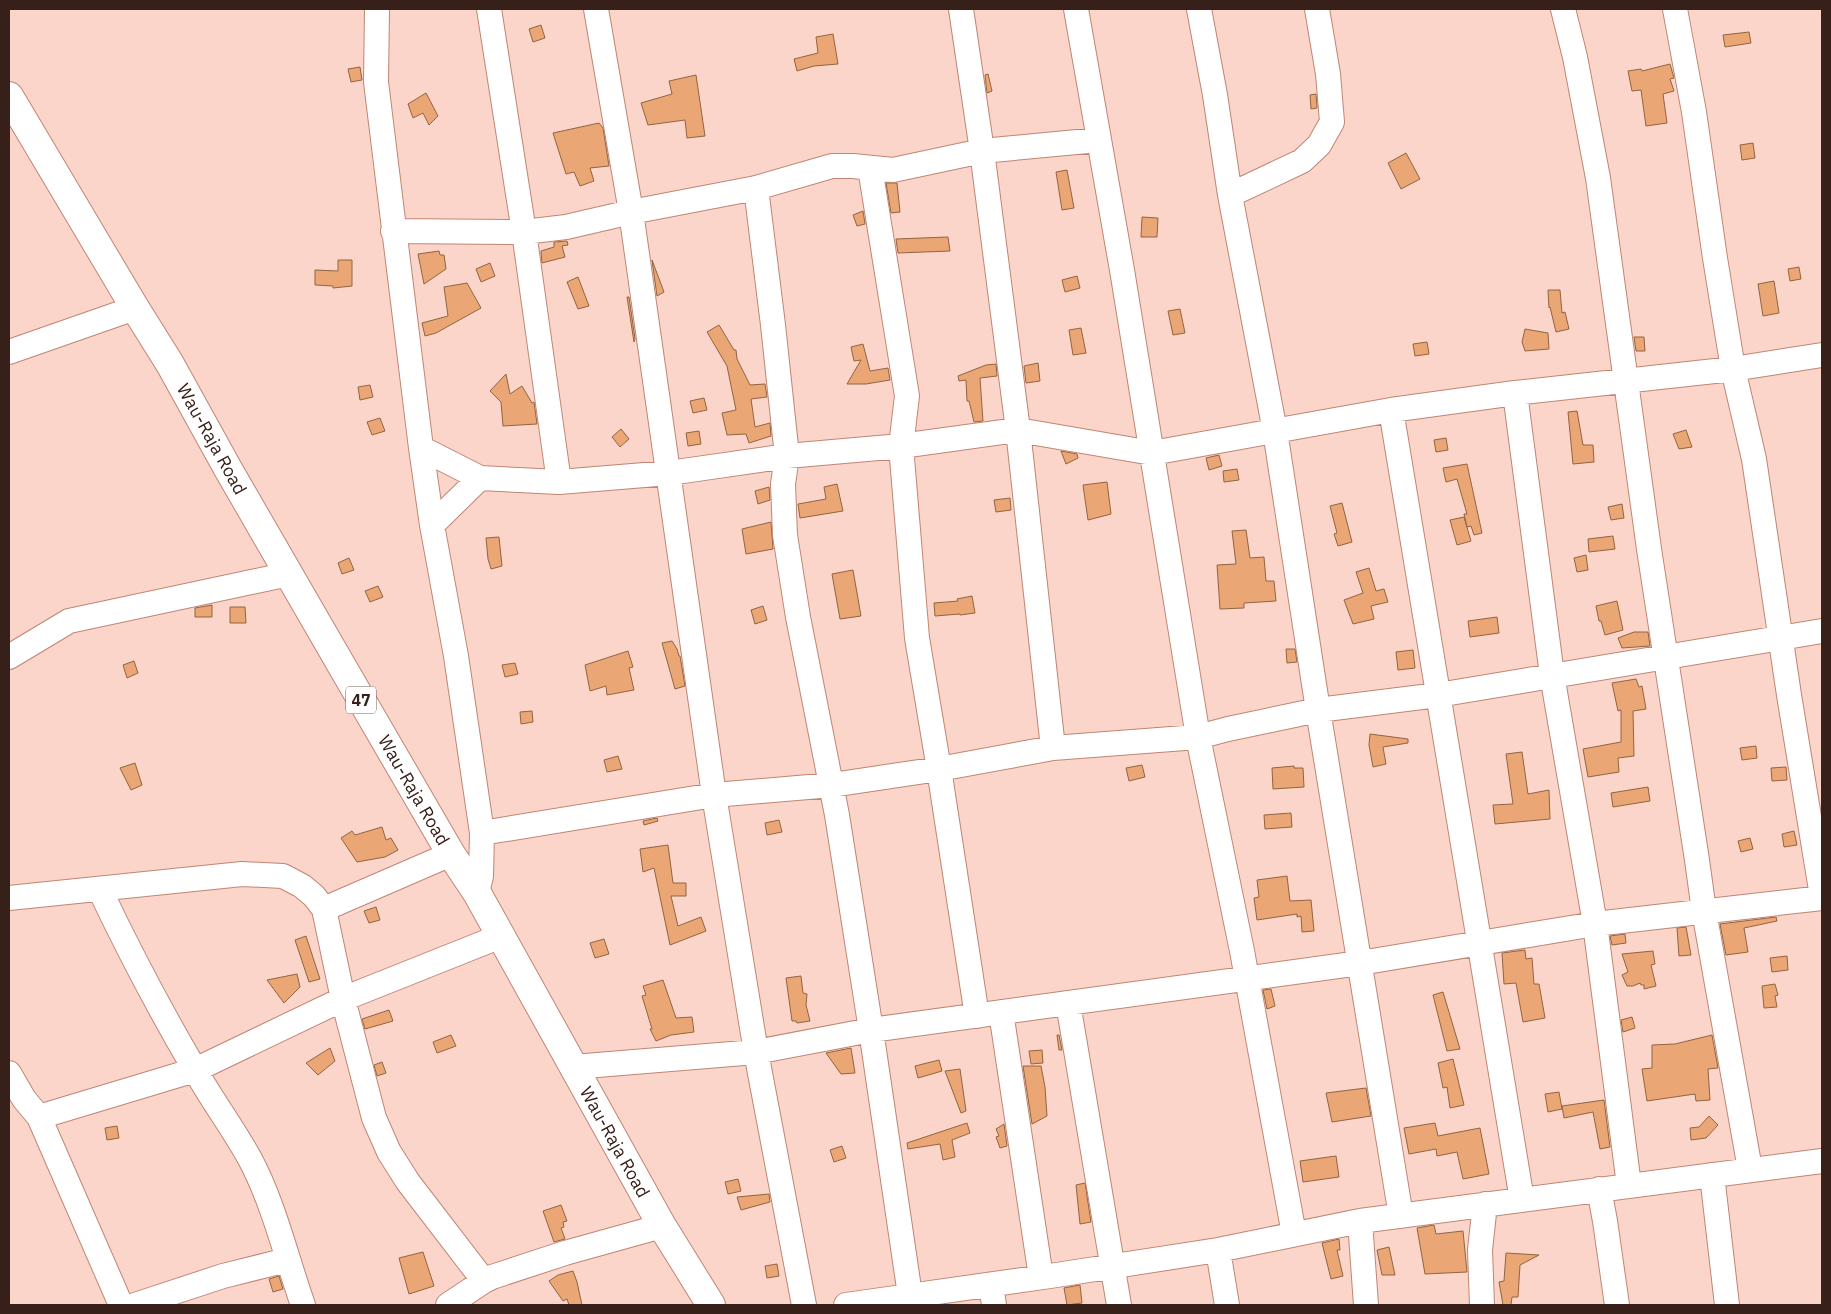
<svg xmlns="http://www.w3.org/2000/svg" width="1831" height="1314" viewBox="0 0 1831 1314" font-family="'IBM Plex Sans',sans-serif">
<style>
.building{fill:#eaa674;stroke:#926441}
.lines{fill:none;stroke-linecap:round;stroke-linejoin:round}
.minor-casing{stroke:#c08574;stroke-width:26}
.major-casing{stroke:#c08574;stroke-width:30}
.minor{stroke:#fff;stroke-width:24}
.major{stroke:#fff;stroke-width:28}
.labels{text-anchor:middle;dominant-baseline:central;stroke-width:5;stroke-linejoin:round;paint-order:stroke}
.shield{fill:#fff;stroke:#74635f;stroke-width:1}
.shield-label{font-size:16px;font-weight:bold;fill:#38201a}
.street-label{font-size:18px;fill:#38201a;stroke:#fff}
</style>
<rect width="100%" height="100%" fill="#fbd5c9"/>
<!-- building -->
<path class="building" d="M541,25L545,38L533,42L529,29Z
M1749,32L1751,43L1725,47L1723,35Z
M833,34L838,64L814,66L797,71L794,59L818,53L816,37Z
M1670,64L1674,78L1670,79L1674,91L1663,94L1667,123L1646,126L1641,90L1632,91L1628,71L1641,69L1642,71Z
M360,67L362,80L351,82L348,69Z
M988,74L992,91L987,93L985,75Z
M696,75L705,136L687,138L685,120L648,125L641,103L672,94L669,81Z
M426,93L438,116L429,125L423,113L413,118L408,104Z
M1316,94L1317,108L1311,109L1310,95Z
M599,123L603,128L609,166L590,168L594,181L580,186L574,172L566,174L553,133Z
M1753,143L1755,158L1742,160L1740,145Z
M1406,153L1420,179L1401,189L1388,163Z
M1067,170L1074,208L1062,210L1056,172Z
M886,183H897L900,212L891,213Z
M863,211L865,224L857,226L853,215Z
M1142,217L1158,218L1157,237H1141Z
M948,237L950,251L898,253L896,239Z
M567,241L568,245L562,246L565,257L542,263L541,251L554,247V242Z
M439,251L440,255H444L446,269L424,284L418,254Z
M338,260H352V286L333,288V286L315,285V270L338,271Z
M652,260L664,292L657,296Z
M490,263L495,276L481,282L476,269Z
M1799,267L1801,279L1790,281L1788,269Z
M1077,276L1080,288L1065,292L1062,280Z
M578,277L589,306L578,309L567,282Z
M1774,281L1779,313L1763,316L1758,284Z
M467,283L481,308L436,333L425,336L422,323L448,316L444,287Z
M1548,290H1560L1562,313L1565,312L1569,329L1556,332L1550,307L1549,308Z
M627,297H629L635,339L634,342Z
M1180,309L1185,333L1173,335L1168,311Z
M719,325L734,350H736L737,359L750,385L765,384L767,397L751,399L755,427L770,423L771,436L749,443L746,434L727,435L722,413L736,410L727,366L707,332Z
M1081,328L1086,353L1073,355L1069,330Z
M1525,329L1548,333L1549,349L1525,351L1522,342Z
M1634,337H1644L1645,351H1636Z
M1427,342L1429,354L1415,356L1413,344Z
M863,344L870,371L888,368L890,380L866,384H847L861,360L854,361L851,347Z
M1038,363L1040,381L1026,383L1024,366Z
M996,364L997,376L980,378L983,421L974,422L969,401H967L966,380L959,381L958,376L986,365Z
M506,374L510,394L522,386L532,403L534,402L537,424L503,426L501,402L490,391Z
M370,385L373,397L360,400L358,387Z
M704,398L707,410L693,413L690,401Z
M1577,411L1583,445H1593L1594,462L1573,464L1568,412Z
M380,418L385,431L372,435L367,422Z
M621,429L629,439L620,447L612,437Z
M1686,430L1692,447L1679,449L1673,434Z
M699,431L701,444L688,446L686,433Z
M1446,438L1448,450L1436,452L1434,440Z
M1061,451L1077,454L1078,458L1066,464Z
M1219,455L1222,466L1209,470L1206,458Z
M1467,464L1482,533L1474,535L1471,526L1467,527L1464,514H1467L1457,479L1446,482L1443,468Z
M1237,469L1239,480L1224,482L1223,471Z
M1107,482L1111,514L1088,520L1083,485Z
M837,484L843,511L800,518L798,504L826,499L824,487Z
M769,487L770,500L758,504L755,491Z
M1010,498L1011,510L996,512L994,500Z
M1342,503L1352,542L1338,546L1334,534L1337,533L1330,506Z
M1622,504L1624,518L1611,520L1608,507Z
M1464,517L1471,541L1457,545L1450,520Z
M771,522L773,549L746,554L742,529Z
M1246,530L1250,558L1264,557L1266,581H1274L1276,601L1244,603V608L1220,609L1217,565L1236,564L1232,531Z
M1613,536L1615,549L1589,552L1588,539Z
M499,537L502,566L491,569L488,559L486,538Z
M1586,555L1588,570L1577,572L1574,558Z
M349,558L354,570L342,574L338,563Z
M1369,568L1376,591L1384,589L1388,602L1371,606L1374,619L1353,624L1344,600L1363,593L1356,572Z
M853,570L861,616L840,619L832,574Z
M378,586L383,597L370,602L365,591Z
M972,596L975,613L960,615V614L935,616L934,603L958,601L957,599Z
M1617,601L1623,630L1605,635L1601,621H1599L1596,606Z
M212,605V617H195V608Z
M763,606L767,620L755,624L751,610Z
M230,607H245L246,623H230Z
M1497,617L1499,633L1470,637L1468,621Z
M1634,632H1648L1650,646L1622,648L1618,638Z
M672,641L677,649L679,656H680L685,686L675,689L662,643Z
M1286,649H1295L1297,662L1287,663Z
M1413,650L1415,668L1398,670L1396,652Z
M628,651L633,667L629,668L634,690L607,695L606,686L590,691L585,665Z
M134,661L138,673L127,678L123,665Z
M515,663L518,674L505,677L502,665Z
M1636,679L1639,687L1642,686L1646,709L1633,711L1634,756L1618,758L1619,772L1588,777L1583,749L1621,742V710L1618,711L1612,683Z
M532,711L533,722L521,724L520,712Z
M1370,734L1408,739V743L1383,747L1386,764L1373,767L1369,745Z
M1756,746L1757,758L1742,760L1740,748Z
M1522,752L1528,794L1549,790L1550,819L1495,824L1493,805L1513,804L1506,754Z
M618,756L622,769L607,772L604,760Z
M135,763L142,785L131,790L120,768Z
M1142,765L1145,777L1129,781L1126,768Z
M1294,766V768H1303L1304,787L1273,789L1272,768Z
M1786,767L1787,780L1772,781L1771,768Z
M1648,787L1650,801L1613,807L1611,793Z
M1291,813L1292,827L1265,829L1264,815Z
M657,818L658,821L644,825L643,821Z
M779,820L782,832L767,835L765,823Z
M382,827L386,840L391,838L398,850L385,857L357,862L341,838L352,831L355,835Z
M1794,831L1797,845L1784,847L1782,834Z
M1750,838L1753,849L1741,852L1738,841Z
M668,845L673,883H686V896H671L678,926L701,917L706,931L670,945L654,868L643,872L640,849Z
M1287,876L1290,901L1311,900L1314,931L1302,932L1301,916L1297,917V914L1257,920L1254,898L1259,897L1257,880Z
M376,907L380,920L369,923L364,911Z
M1776,917L1777,921L1744,928L1748,952L1726,955L1720,924Z
M1686,927L1691,955L1679,956L1677,928Z
M1625,934L1626,943L1612,945L1610,936Z
M306,936L320,979L309,982L295,940Z
M604,939L609,954L595,958L590,943Z
M1525,950L1526,959L1532,958L1534,984H1539L1545,1018L1523,1022L1516,983L1504,984L1502,953Z
M1653,951L1655,964L1651,965L1656,986L1644,989V985H1641L1640,983L1633,986H1627L1622,975L1628,972L1622,954Z
M1787,956L1788,970L1772,972L1770,958Z
M297,974L300,987L284,1003L267,980Z
M801,976L803,993L807,994L806,1005L810,1021L797,1023L796,1021H792L786,978Z
M663,980L676,1018L692,1017L694,1032L671,1035L656,1041L650,1029H652L642,996L646,995L643,986Z
M1775,984L1778,995L1775,996L1777,1007L1764,1008L1762,986Z
M1271,989L1275,1006L1267,1009L1263,990Z
M1443,992L1460,1049L1447,1051L1433,995Z
M389,1010L393,1021L365,1029L362,1019Z
M1632,1017L1635,1028L1623,1032L1621,1020Z
M451,1035L456,1046L437,1053L433,1042Z
M1057,1035H1059L1062,1050H1059Z
M1712,1035L1718,1068L1708,1069L1710,1100L1696,1101L1695,1094L1647,1101L1642,1069L1652,1068V1045L1675,1044Z
M330,1048L335,1061L318,1075L306,1063Z
M851,1048L855,1073L841,1074L826,1053Z
M1042,1050L1043,1063L1031,1064L1029,1051Z
M1453,1059L1464,1105L1450,1108L1447,1087L1443,1088L1438,1063Z
M939,1060L942,1071L918,1078L915,1066Z
M382,1062L386,1073L377,1076L374,1065Z
M1023,1066H1041L1045,1087L1047,1116L1032,1124Z
M960,1069L966,1111L961,1113L945,1071Z
M1366,1088L1371,1116L1332,1122L1326,1093Z
M1559,1092L1562,1109L1548,1112L1545,1094Z
M1604,1100L1610,1147L1600,1149L1593,1112L1564,1118L1562,1106Z
M1709,1116L1718,1125L1706,1138L1691,1140L1690,1128L1699,1127Z
M967,1123L970,1133L952,1140L955,1157L943,1160L940,1144L908,1149L907,1143Z
M1435,1123L1438,1136L1480,1128L1489,1174L1463,1179L1457,1152L1437,1156L1436,1149L1409,1154L1404,1128Z
M1004,1124L1007,1146L1000,1148L996,1137L999,1136L996,1129Z
M117,1126L119,1138L107,1140L105,1128Z
M842,1146L846,1158L834,1162L830,1150Z
M1336,1156L1339,1177L1303,1182L1300,1161Z
M738,1179L741,1191L728,1194L725,1182Z
M1085,1183L1091,1222L1080,1224L1076,1185Z
M769,1194L770,1202L741,1210L737,1197Z
M561,1205L567,1221L563,1222L564,1227L561,1228L565,1239L554,1242L543,1211Z
M1434,1225L1436,1234L1463,1231L1467,1272L1425,1274L1417,1228Z
M1339,1239L1340,1250H1337L1343,1276L1331,1279L1322,1243Z
M1389,1247L1395,1275H1382L1377,1250Z
M423,1252L434,1286L409,1294L399,1258Z
M1506,1253L1539,1255L1520,1265L1518,1297H1512L1511,1305H1503L1499,1282L1504,1281Z
M777,1264L779,1276L767,1278L765,1266Z
M573,1271L577,1282L582,1305H569L567,1299L563,1301L549,1281L558,1275Z
M279,1276L283,1289L273,1292L269,1279Z
M1080,1285L1082,1303L1067,1305L1064,1288Z"/>
<g class="lines">
<defs>
<path id="minor" d="M377,9L376,82L421,448L432,525L456,656L482,833L481,876L477,893
M489,9L524,232L559,482
M596,9L631,212L714,795L756,1052L804,1305
M961,9L982,151L1018,430L1053,748
M1076,9L1122,270L1198,737L1242,951L1294,1234
M1199,9L1215,95L1230,195L1275,431L1318,710L1401,1216
M1563,9L1575,57L1598,178L1649,549L1697,860L1704,911L1750,1169
M1675,9L1694,112L1715,258L1733,369L1754,459L1789,695L1822,896
M870,168L907,396L901,446L917,638L939,769L977,1016
M756,188L773,325L787,456L783,484L785,535L798,617L837,815L871,1030L910,1295
M1230,195L1302,161L1319,145L1332,122L1328,74L1317,9
M393,231L524,232L566,227L631,212L756,188L832,166H853L893,170L982,151L1098,140
M9,352L135,308
M1515,393L1552,675L1595,924L1629,1185
M1391,410L1522,1200
M421,448L480,478L559,482L669,473L787,456L901,446L1018,430L1152,453L1391,410L1515,393L1733,369L1822,355
M432,525L480,478
M9,657L69,621L289,574
M482,833L714,795L832,785L939,769L1053,748L1198,737L1228,729L1318,710L1438,695L1822,631
M100,890C129,951 160,1010 194,1068C211,1099 233,1128 250,1159C274,1204 286,1257 303,1305
M9,898L242,874L283,876L302,886L314,896L324,909L343,999L374,1118L389,1152L408,1182L484,1281
M324,909L451,854
M1068,1003L1119,1305
M1001,1012L1041,1277
M573,1067L756,1052L871,1030L1360,963L1595,924L1822,898
M9,1073L24,1099L39,1117L121,1305
M39,1117L195,1070L343,999L501,936
M1712,1175L1727,1305
M1599,1189L1605,1221L1617,1305
M1360,1221L1366,1305
M1218,1250L1227,1305
M991,1285L994,1305
M135,1305L223,1276L287,1260
M448,1305L484,1281L492,1277L565,1253L662,1226
M846,1305L1050,1276L1218,1250L1360,1221L1822,1161
M1482,1305L1480,1250L1485,1204"/>
<path id="major" d="M9,96L135,308L170,364L228,469L343,668L451,854L477,893L662,1226L711,1305"/>
</defs>
<!-- minor casing -->
<use href="#minor" class="minor-casing"/>
<!-- major casing -->
<use href="#major" class="major-casing"/>
<!-- minor -->
<use href="#minor" class="minor"/>
<!-- major -->
<use href="#major" class="major"/>
</g>
<g class="labels">
<!-- shield labels -->
<rect class="shield" x="346" y="686.5" width="30" height="27" rx="4"/>
<g class="shield-label">
<text x="361" y="700">47</text>
</g>
<!-- street labels -->
<g class="street-label">
<text transform="translate(212 439) rotate(61)">Wau-Raja Road</text>
<text transform="translate(414 790) rotate(60)">Wau-Raja Road</text>
<text transform="translate(615 1142) rotate(61)">Wau-Raja Road</text>
</g>
</g>
<!-- border -->
<rect width="1831" height="1314" fill="none" stroke="#38201a" stroke-width="20"/>
</svg>
